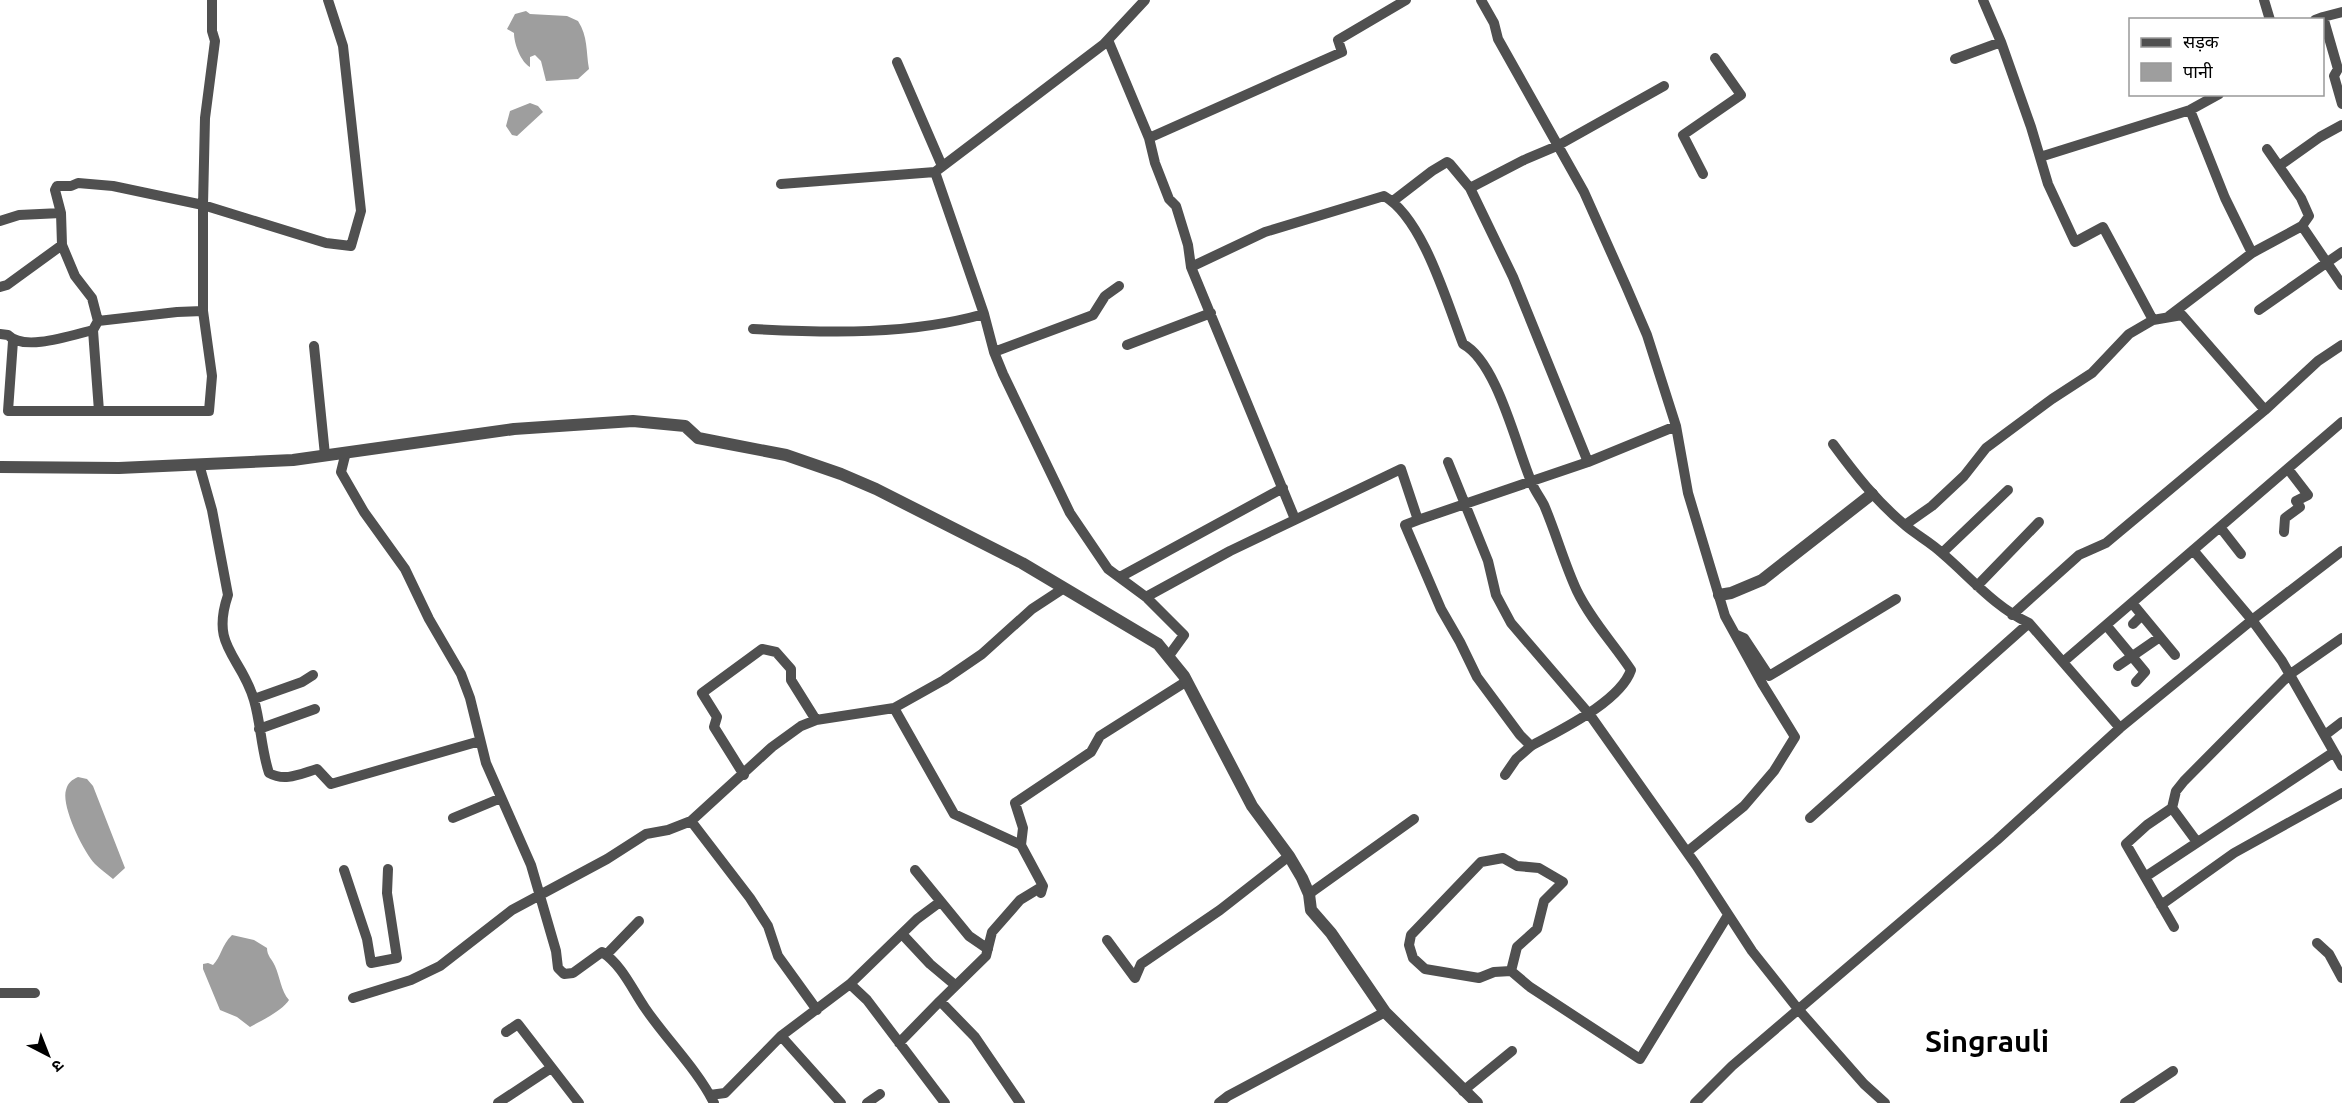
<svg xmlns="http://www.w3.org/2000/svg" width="2342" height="1103" viewBox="0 0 2342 1103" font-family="Ubuntu,'Noto Sans Devanagari',sans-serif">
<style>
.water{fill:#9e9e9e}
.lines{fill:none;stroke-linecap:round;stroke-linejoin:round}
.minor{stroke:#505050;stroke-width:10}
.tertiary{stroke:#505050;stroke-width:12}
.labels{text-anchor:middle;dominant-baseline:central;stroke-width:4.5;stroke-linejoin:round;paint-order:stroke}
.town-label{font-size:30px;font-weight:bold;fill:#000;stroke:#fff}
</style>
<rect width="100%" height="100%" fill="#fff"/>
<!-- water -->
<path class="water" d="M526,11L530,14L567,16L578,21C588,36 586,52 589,69L578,79L546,81L541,61L535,55L530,57V67C521,62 514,44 514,33L507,29L515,14Z
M530,103L538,106L543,112L517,136L512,135L506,126L510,111Z
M78,777L87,779L93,786L125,868L113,879C107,874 100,869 95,864C83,851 61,806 66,790C68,782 72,780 78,777Z
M232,935L254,940L267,948C267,956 272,959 275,966C280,977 281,991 289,1000C283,1010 261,1021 250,1027L237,1017L220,1010L203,969V964L208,963L213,965C221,957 221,946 232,935Z"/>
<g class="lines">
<!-- minor -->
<path class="minor" d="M1481,0L1494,23L1498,39L1584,192L1626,286L1647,335L1676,426L1688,493L1725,616L1763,685L1795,737L1774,771L1744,806L1687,852
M1983,0L2001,42L2031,127L2048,184L2075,242L2103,227L2153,320
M2264,0L2270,20
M2323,17L2342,12
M2315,20L2323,17L2338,69L2334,76L2342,104
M1108,40L1149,138L1342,52L1338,40L1406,0
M1955,59L2001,42
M897,62L942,166
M2190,110L2225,198L2252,253L2302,226
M1149,138L1155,163L1169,199L1176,206L1188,245L1191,267L1295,519
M2267,149L2301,198L2309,216L2302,226L2342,285
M2040,157L2190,110L2219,94
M2279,166L2320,137L2342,125
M935,172L984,314L994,352L1003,374L1070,513L1108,569L1146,597L1184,635L1168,657
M1703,174L1683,135L1741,95L1715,58
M781,184L935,172L1104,44L1145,0
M1393,201L1432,171L1447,162L1450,164L1470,188
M0,221L19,215L61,213
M0,287L7,285L62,245
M2259,310L2342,252
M2169,316L2252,253
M98,321L177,312L203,311
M753,329C830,333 910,335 984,314
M0,334L8,335C24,352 72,335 93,330
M13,341L8,411H209L212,376L203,311V205L205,118L215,41L212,31V0
M1127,345L1211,313
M314,346L325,455
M994,352L1093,315L1105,296L1119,286
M99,411L94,344L93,330L98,321L92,298L75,276L62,245L61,213L55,190L57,186H71L78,183L113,186L203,205L326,243L351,246L361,211L343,46L328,0
M1833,444C1855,474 1877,502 1906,526C1918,536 1932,543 1943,554C1971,578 1995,607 2029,623L2120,728
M346,452L341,472L364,512L405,569L429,619L461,674L470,698L486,763L531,865L556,951L558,968L564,974L573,973L602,952C622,965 632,989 645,1008C666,1039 697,1069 714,1103
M1448,462L1488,561L1496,595L1511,623L1590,715L1696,865L1752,951L1798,1009L1864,1084L1885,1103
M1588,462L1513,277L1470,188L1524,160L1557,146L1664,86
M199,464L212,510L228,595C210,648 241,655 254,700C261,724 261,749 269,773C285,782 300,774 317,769L331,784L480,741
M1418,520L1588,462L1676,426
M1905,525L1932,506L1964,476L1986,448L2052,399L2092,373L2129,334L2153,320L2182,315L2265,410
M2220,527L2241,554
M2284,532L2285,518L2300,507L2296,501L2308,495L2288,469
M2193,550L2252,620L2282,661L2342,766
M1942,553L2008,490
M1120,577L1283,488
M1977,586L2039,522
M1146,597L1230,551L1401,469L1418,520L1405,525L1441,609L1460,642L1477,677L1520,735L1531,746C1560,730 1620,702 1631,670C1613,643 1591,620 1577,591C1564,563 1556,533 1544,505C1540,497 1534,490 1531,481C1516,446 1497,362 1463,344C1447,303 1423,218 1384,196L1265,232L1191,267
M2132,603L2175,655
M2012,615L2079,555L2106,543L2265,410L2318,361L2342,345
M2133,624L2142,615
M2106,625L2145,672L2136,682
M1737,635L1744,638L1769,676L1896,599
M2063,662L2342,422
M2118,666L2160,637
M254,699L302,682L313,675
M894,708L954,814L1021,845
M259,729L315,709
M2325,735L2342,722
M744,775L714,727L717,717L702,693L762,649L776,652L791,669V680L816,720
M1505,775L1516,759L1531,746
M2172,808L2197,842
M453,818L501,798
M1810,818L2029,623
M691,821L750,898L768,926L778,956L817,1010
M344,870L367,939L371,963L397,958L387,893L388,869
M915,870L969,936L988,949
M2145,877L2334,752
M1041,893L1043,886L1021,845L1023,828L1015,803L1091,752L1100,736L1187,681
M1309,894L1414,819
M2161,905L2234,853L2342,793
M2174,927L2126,844L2147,825L2172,808L2176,791L2184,781L2289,675L2342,638
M902,934L930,964L955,985
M1107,940L1135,978L1141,964L1220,910L1289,856
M2317,943L2329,954L2342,978
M606,955L639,921
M1511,971L1494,972L1479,978L1425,969L1413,958L1409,945L1411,935L1481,862L1503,858L1517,866L1539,868L1563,882L1544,901L1537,929L1517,947L1511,971L1530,987L1640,1059L1728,915
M850,984L867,1000L945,1103
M0,993H35
M353,998L411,980L440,966L512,910L607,859L646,834L668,830L691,821L772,747L801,726L816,720L894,708L944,680L982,654L1032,609L1064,588
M506,1032L518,1024L579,1103
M781,1036L841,1103
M899,1043L940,1001
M1463,1091L1512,1051
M710,1095L725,1093L781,1036L850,984L917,919L940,902
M498,1103L551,1068
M867,1103L880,1094
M1020,1103L975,1037L940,1001L986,956L992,932L1020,900L1043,886
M1219,1103L1228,1096L1385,1012
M1695,1103L1732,1066L1997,840L2120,728L2252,620L2342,551
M2125,1103L2173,1071"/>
<!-- tertiary -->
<path class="tertiary" d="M0,467L119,468L293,460L514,429L633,421L685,426L698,438L786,455L841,474L876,489L1022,563L1158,644L1184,676L1252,806L1289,856L1302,878L1309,894L1311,910L1331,933L1385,1012L1477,1103
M1719,595L1731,593L1762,580L1872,494"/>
</g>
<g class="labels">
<!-- town labels -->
<g class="town-label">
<text x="1987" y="1041">Singrauli</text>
</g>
</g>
<!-- legend -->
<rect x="2129" y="18" width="195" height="78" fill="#ffffff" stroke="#999999" stroke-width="1.5"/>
<rect x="2141" y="38" width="30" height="9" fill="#505050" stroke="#999999" stroke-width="1.5"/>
<text x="2183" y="48" font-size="18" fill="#000000">सड़क</text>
<rect x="2141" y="63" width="30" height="18" fill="#9e9e9e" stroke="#999999" stroke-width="1.5"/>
<text x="2183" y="78" font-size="18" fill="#000000">पानी</text>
<!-- north arrow -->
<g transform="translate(48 1055) rotate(138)" stroke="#ffffff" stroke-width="4.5" paint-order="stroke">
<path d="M0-4.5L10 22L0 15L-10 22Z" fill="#000000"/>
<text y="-9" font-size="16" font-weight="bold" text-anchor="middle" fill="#000000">उ</text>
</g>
</svg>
